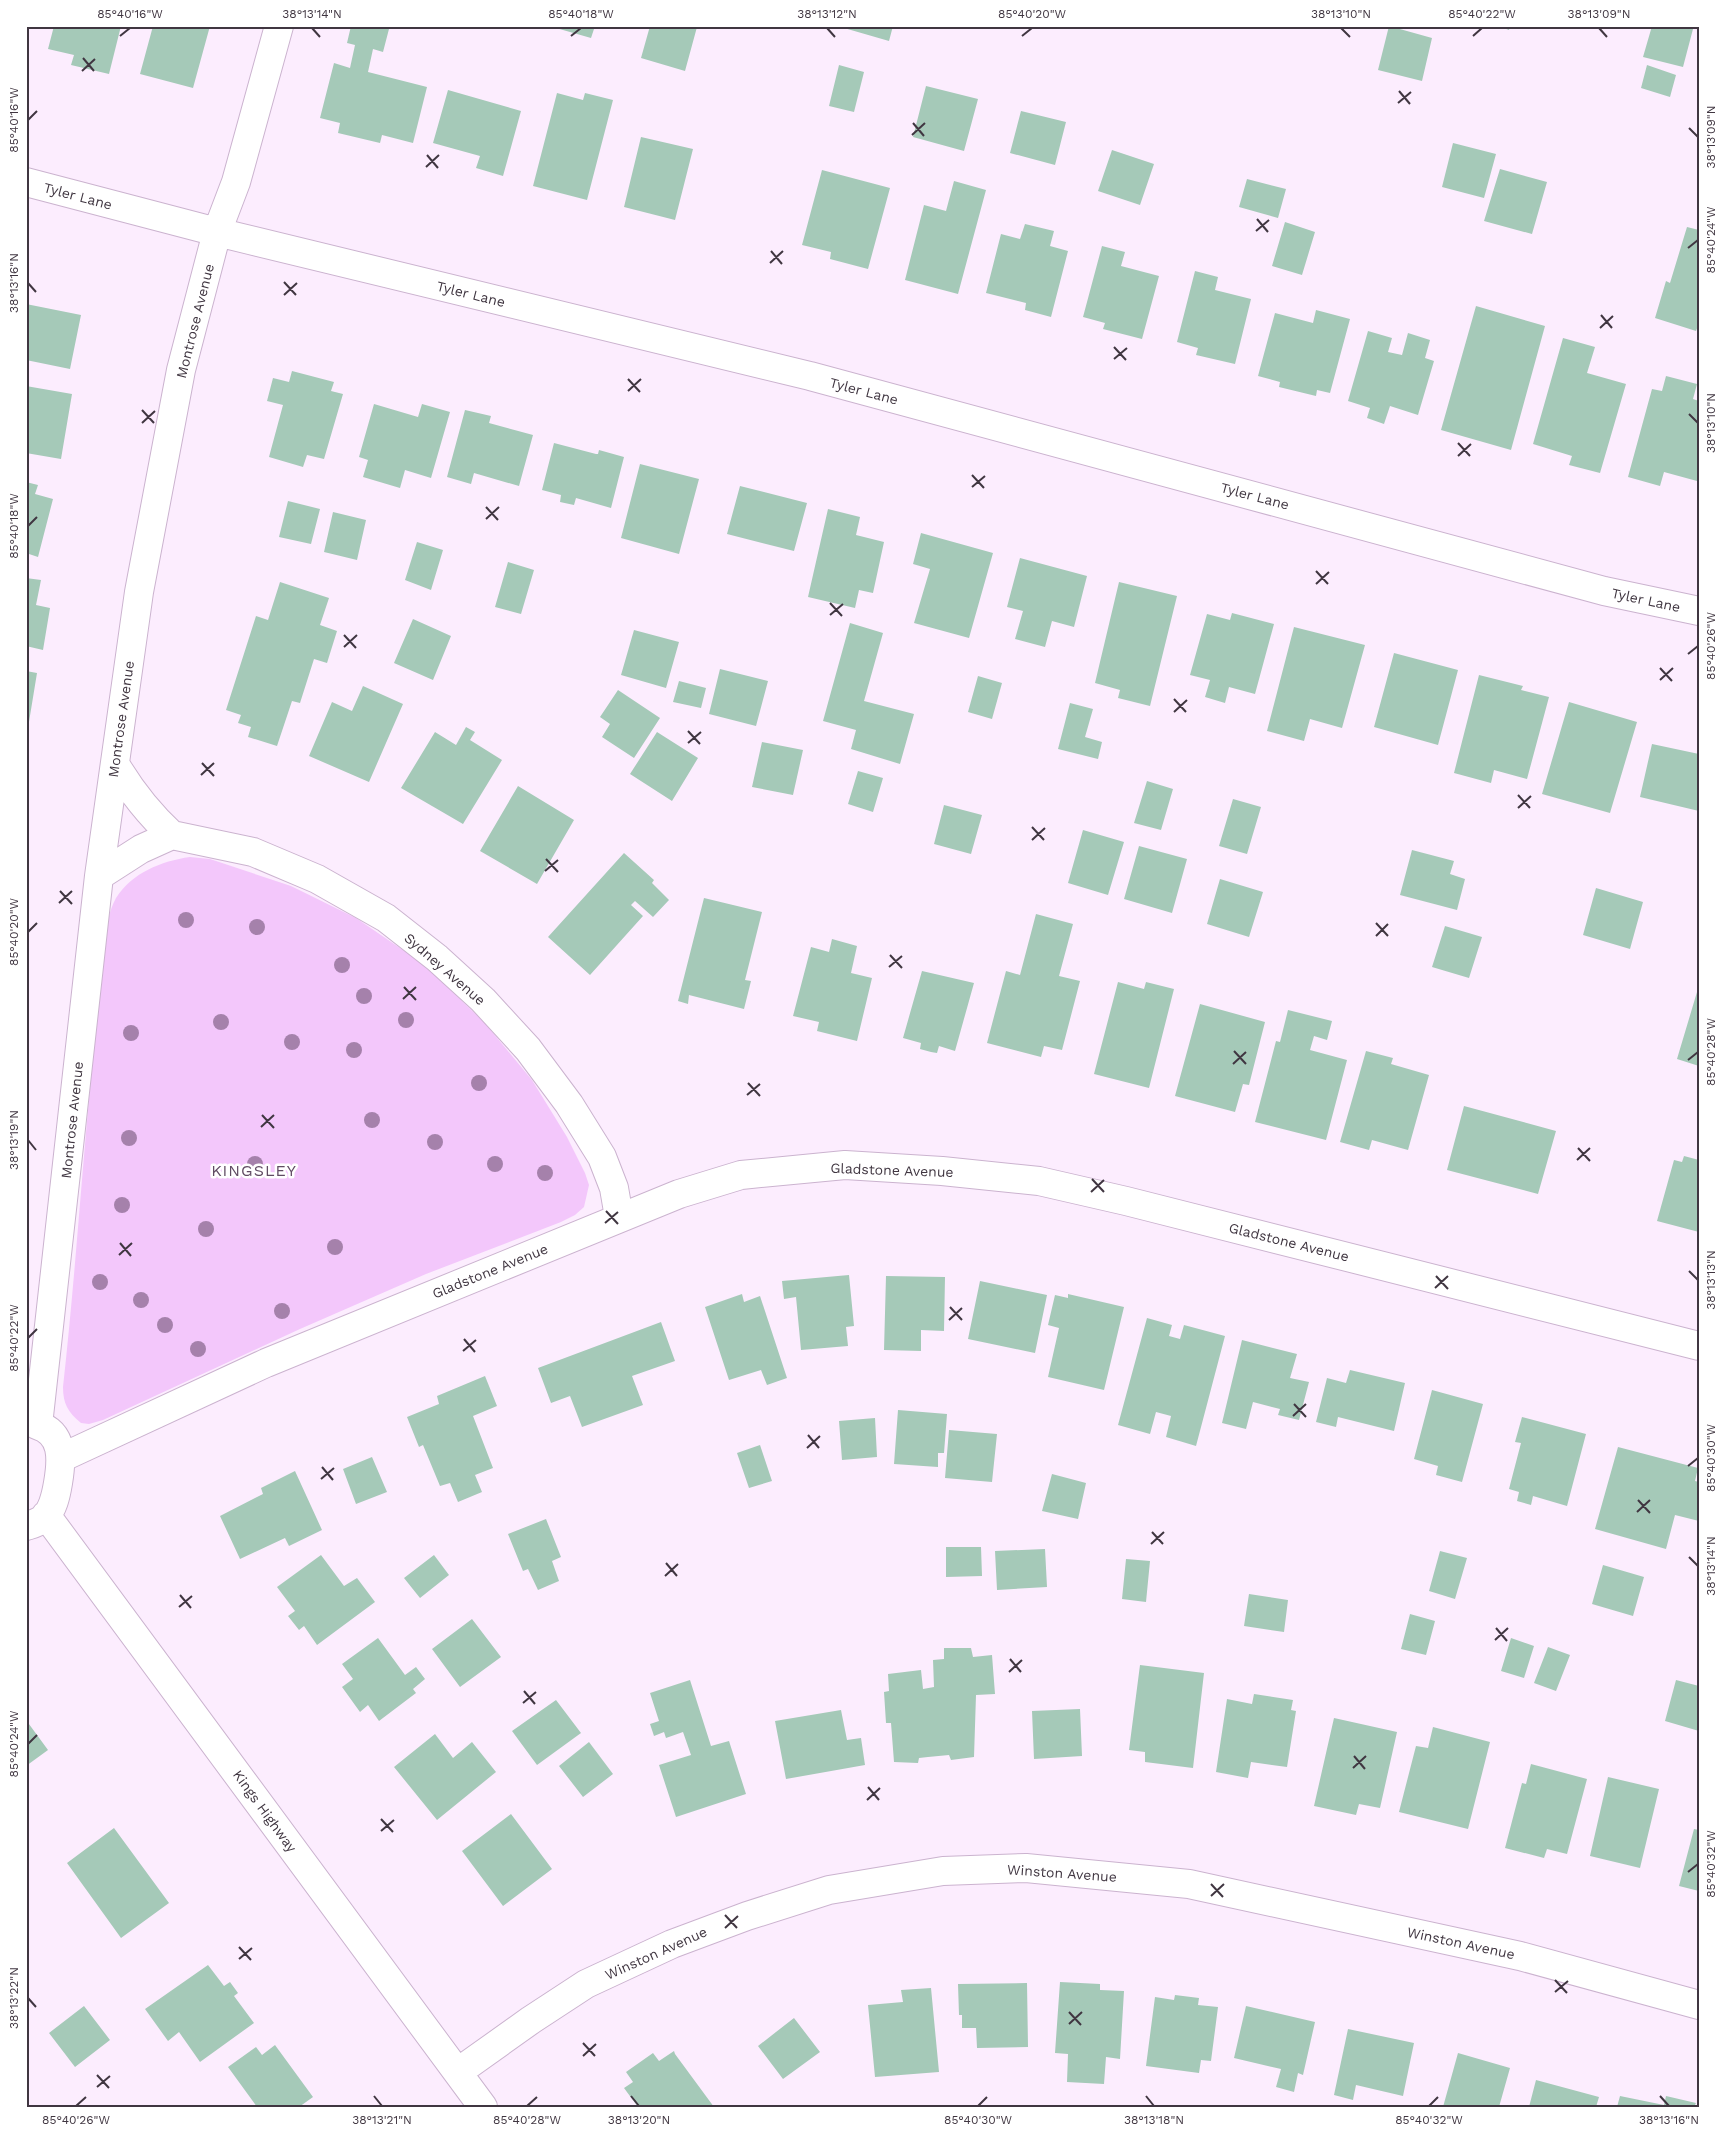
<svg xmlns="http://www.w3.org/2000/svg" width="1725" height="2133" viewBox="0 0 1725 2133" font-family="'Work Sans',sans-serif">
<style>
.green{fill:#f3c7fb}
.building{fill:#a5c9b8}
.lines{fill:none;stroke-linecap:round;stroke-linejoin:round}
.street-casing{stroke:#cbb3cf;stroke-width:30}
.street{stroke:#fff;stroke-width:28}
.tree{fill:#a581ab}
.ticks{fill:none;stroke:#403641;stroke-width:2}
.labels{text-anchor:middle;dominant-baseline:central;stroke-width:5;stroke-linejoin:round;paint-order:stroke}
.street-label{font-size:14px;fill:#403641;stroke:#fff}
.quarter-label{font-size:16px;letter-spacing:1px;fill:#604b63;stroke:#fff}
.neatline{fill:none;stroke:#403641;stroke-width:2}
.ticks-label{font-size:12px;text-anchor:middle;fill:#403641}
</style>
<rect width="100%" height="100%" fill="#fcedfe"/>
<!-- green -->
<path class="green" d="M190,857L210,859L291,886L356,918L422,963L484,1022L532,1080L567,1137L585,1173L589,1185L584,1207L575,1215L561,1222L426,1274L300,1329L103,1420L89,1424L81,1423C68,1412 63,1404 63,1387C77,1261 84,1135 98,1010C101,981 102,922 116,898C132,873 161,861 190,857Z"/>
<!-- building -->
<path class="building" d="M54,26H121L109,74L71,65L74,55L48,49Z
M153,26H210L193,88L140,74Z
M351,26H377L389,29L383,52L373,49L368,72L427,87L413,143L382,135L380,143L338,133L340,123L320,118L334,63L350,68L355,45L347,43Z
M549,26H595L591,38Z
M650,26L697,27L685,71L641,58Z
M845,26H893L889,41L844,28Z
M1389,26L1432,38L1422,81L1378,70Z
M1498,26H1510L1509,30Z
M1652,26H1682L1693,29L1683,67L1643,57Z
M839,65L864,72L854,112L829,106Z
M1647,65L1676,75L1670,97L1641,88Z
M926,86L978,99L964,151L913,137Z
M448,90L521,111L503,176L476,168L480,156L433,143Z
M557,93L583,100L585,93L613,100L587,200L533,186Z
M1021,111L1066,122L1055,165L1010,153Z
M641,137L693,149L675,220L624,207Z
M1453,143L1496,154L1484,198L1442,187Z
M1112,150L1154,164L1140,205L1098,191Z
M1500,169L1547,182L1532,234L1484,221Z
M822,170L890,188L868,269L830,259L831,252L802,245Z
M1247,179L1286,189L1278,218L1239,207Z
M954,181L986,190L958,294L905,280L924,205L946,211Z
M1285,222L1315,232L1302,275L1272,266Z
M1025,224L1054,231L1050,246L1068,251L1051,317L1025,310L1026,303L986,293L1001,234L1020,239Z
M1687,227L1699,230V323L1696,331L1655,318L1666,281L1670,283Z
M1102,246L1125,252L1121,266L1159,276L1142,339L1103,329L1105,323L1083,317Z
M1195,271L1218,277L1215,290L1251,299L1235,364L1196,355L1198,348L1177,342Z
M26,304L81,315L70,369L26,360Z
M1476,306L1545,326L1511,450L1441,430Z
M1316,310L1350,319L1330,393L1317,390L1316,396L1279,387L1280,382L1258,376L1275,313L1313,323Z
M1368,331L1392,338L1388,352L1402,355L1408,333L1430,340L1425,358L1434,361L1418,415L1390,406L1384,424L1367,418L1370,408L1348,401Z
M1563,338L1595,347L1587,373L1626,384L1600,473L1569,465L1572,456L1533,444Z
M292,371L334,382L331,391L343,394L324,459L307,455L303,467L269,457L283,405L267,401L273,378L289,382Z
M1666,376L1697,384L1693,399L1699,401V476L1697,481L1664,472L1660,486L1628,477L1652,389L1662,391Z
M26,386L72,394L61,459L26,453Z
M374,404L418,417L422,404L450,412L431,478L405,470L400,488L363,477L368,460L359,457Z
M465,410L491,416L489,423L533,435L519,486L474,473L471,484L447,477Z
M554,443L596,454H598L599,450L624,457L611,508L576,498L574,505L560,502L561,495L542,490Z
M640,464L699,479L679,554L621,538Z
M26,482L38,485L35,494L53,499L38,557L26,553Z
M740,486L807,503L794,551L727,534Z
M288,501L320,509L311,544L279,537Z
M828,509L860,517L856,535L884,542L873,593L859,590L855,608L808,597Z
M333,512L366,520L357,560L324,552Z
M921,533L993,553L969,638L914,623L930,569L913,564Z
M417,542L443,550L431,590L405,580Z
M1020,558L1087,576L1074,627L1052,621L1045,647L1015,639L1023,611L1007,607Z
M508,562L534,570L521,614L495,607Z
M26,578L41,580L36,605L50,608L43,650L26,646Z
M280,582L329,598L320,625L337,631L327,663L314,659L300,703L292,701L277,746L248,737L251,727L238,723L241,715L226,710L256,616L268,620Z
M1119,582L1177,596L1150,706L1118,698L1120,690L1095,683Z
M1232,613L1274,624L1255,694L1229,687L1225,703L1205,697L1210,680L1190,675L1207,614L1230,620Z
M413,619L451,636L433,680L394,663Z
M850,623L883,633L864,701L914,714L900,764L851,749L856,730L823,721Z
M1294,627L1365,645L1342,728L1310,719L1304,741L1267,731Z
M634,630L679,642L666,688L621,675Z
M1394,653L1458,670L1438,745L1374,727Z
M720,669L768,681L756,726L709,714Z
M26,671L37,673L27,734H26Z
M1479,675L1523,686L1521,690L1549,697L1527,779L1494,770L1491,783L1454,773Z
M978,676L1002,683L992,719L968,712Z
M679,681L706,688L701,708L673,702Z
M363,686L403,704L369,782L309,756L332,702L352,711Z
M618,690L660,718L634,758L602,737L610,724L600,717Z
M1569,702L1637,722L1610,813L1542,794Z
M1070,703L1093,709L1085,737L1102,742L1098,759L1058,749Z
M466,727L475,732L470,740L502,760L463,824L401,788L435,732L456,745Z
M657,732L698,758L672,801L630,774Z
M762,742L803,750L793,795L752,787Z
M1652,744L1699,754V811L1640,797Z
M858,771L883,778L873,812L848,804Z
M1147,781L1173,789L1161,830L1134,823Z
M518,786L574,820L537,884L480,851Z
M1233,799L1261,807L1247,854L1219,846Z
M944,805L982,815L971,854L934,844Z
M1083,830L1124,842L1108,895L1068,883Z
M1139,846L1187,859L1172,913L1124,899Z
M1412,850L1454,861L1450,874L1465,879L1457,910L1400,895Z
M624,853L654,880L652,883L669,900L653,917L635,901L631,905L643,916L590,975L548,937Z
M1220,879L1263,892L1249,937L1207,924Z
M1596,888L1643,902L1630,949L1583,935Z
M704,898L762,912L745,980L751,981L744,1009L689,995L688,1004L678,1001Z
M1036,914L1073,924L1059,976L1080,981L1062,1050L1044,1046L1041,1057L987,1043L1006,971L1020,975Z
M1445,926L1482,937L1469,978L1432,967Z
M832,939L857,946L851,973L872,978L857,1041L817,1031L819,1022L793,1016L811,947L829,952Z
M922,971L974,983L955,1051L939,1046L937,1053L931,1052L920,1049L921,1043L903,1038Z
M1118,982L1144,989L1146,982L1174,989L1149,1088L1094,1074Z
M1697,992H1699V1066L1677,1059Z
M1200,1004L1265,1022L1249,1085L1243,1084L1235,1112L1175,1096Z
M1288,1010L1332,1021L1327,1040L1314,1036L1310,1050L1347,1060L1326,1140L1255,1122L1276,1041L1280,1042Z
M1366,1051L1393,1058L1391,1064L1429,1075L1408,1150L1372,1140L1369,1150L1340,1142Z
M1464,1106L1556,1131L1538,1194L1447,1170Z
M1684,1156L1699,1160V1232L1657,1221L1674,1160L1682,1162Z
M849,1275L854,1326L846,1327L848,1346L801,1350L796,1297L784,1299L782,1281Z
M886,1276L945,1277L944,1331L921,1330V1351L884,1350Z
M980,1281L1047,1295L1035,1353L968,1339Z
M742,1294L744,1302L760,1296L787,1378L767,1385L761,1370L729,1380L705,1307Z
M1068,1294L1124,1307L1104,1390L1048,1377L1059,1328L1048,1325L1055,1295L1068,1298Z
M1147,1318L1172,1325L1169,1336L1180,1339L1184,1325L1225,1336L1196,1446L1166,1437L1171,1416L1156,1412L1150,1434L1118,1425Z
M661,1322L675,1361L632,1376L643,1405L582,1427L570,1396L551,1403L538,1368Z
M1242,1340L1297,1354L1290,1378L1309,1382L1299,1420L1278,1415L1280,1409L1253,1402L1246,1429L1222,1423Z
M1350,1370L1405,1383L1394,1431L1338,1417L1336,1427L1316,1422L1327,1378L1346,1383Z
M485,1376L497,1406L473,1416L493,1468L475,1475L482,1492L458,1502L450,1483L440,1486L423,1445L419,1447L407,1417L439,1404L437,1396Z
M1432,1390L1483,1404L1462,1482L1436,1475L1438,1466L1414,1459Z
M898,1410L947,1414L944,1453H938V1467L894,1464Z
M1522,1417L1586,1434L1567,1506L1533,1496L1531,1505L1517,1501L1519,1492L1509,1489L1521,1443L1515,1442Z
M875,1418L877,1457L842,1460L839,1421Z
M949,1430L997,1434L992,1482L945,1478Z
M760,1445L772,1481L749,1488L737,1453Z
M1618,1447L1698,1468L1695,1481L1699,1482V1521L1675,1515L1666,1549L1595,1529Z
M372,1457L387,1492L356,1504L343,1469Z
M295,1471L322,1530L289,1546L285,1538L240,1559L220,1516L263,1494L261,1488Z
M1052,1474L1086,1483L1078,1519L1042,1511Z
M546,1519L561,1557L552,1561L559,1581L538,1590L528,1569L523,1571L508,1534Z
M946,1547H981L982,1576L946,1577Z
M1045,1549L1047,1587L997,1590L995,1551Z
M1440,1551L1467,1558L1455,1599L1429,1591Z
M321,1555L344,1586L357,1578L375,1602L317,1645L304,1626L299,1630L288,1616L295,1611L277,1587Z
M434,1555L449,1575L420,1598L404,1578Z
M1126,1559L1150,1561L1146,1602L1122,1599Z
M1603,1565L1644,1577L1633,1616L1592,1604Z
M1249,1594L1288,1600L1284,1632L1244,1626Z
M1410,1614L1435,1621L1426,1655L1401,1649Z
M472,1619L501,1657L460,1687L432,1649Z
M378,1638L405,1675L416,1667L425,1679L413,1689L416,1693L379,1721L368,1705L360,1712L342,1687L353,1679L342,1664Z
M1511,1638L1534,1646L1524,1678L1501,1671Z
M1548,1647L1570,1655L1556,1691L1534,1683Z
M944,1648H971L973,1657L992,1655L995,1694L976,1695L974,1757L951,1760L949,1755L928,1757L919,1758L918,1763L894,1762L891,1723H886L884,1692L889,1691L888,1674L921,1670L923,1689L934,1687L933,1660L944,1659Z
M1140,1665L1204,1673L1193,1768L1145,1762V1752L1129,1750Z
M690,1680L711,1746L729,1741L746,1794L676,1817L659,1765L691,1755L683,1732L666,1738L664,1732L654,1736L650,1724L659,1721L650,1693Z
M1676,1680L1699,1686V1731L1665,1721Z
M1254,1694L1293,1700L1291,1710L1296,1711L1287,1767L1251,1762L1248,1778L1216,1772L1227,1699L1252,1704Z
M556,1700L581,1733L537,1765L512,1731Z
M1080,1709L1082,1756L1034,1759L1032,1711Z
M841,1710L847,1740L861,1738L865,1765L786,1779L775,1721Z
M1334,1718L1397,1732L1380,1808L1359,1804L1356,1815L1314,1806Z
M26,1720L48,1750L26,1766Z
M1433,1727L1490,1742L1468,1829L1399,1812L1416,1746L1428,1748Z
M435,1734L453,1758L472,1742L496,1772L437,1820L394,1767Z
M589,1742L613,1774L583,1797L559,1766Z
M1531,1764L1587,1779L1567,1854L1547,1849L1544,1858L1505,1848L1522,1783L1526,1784Z
M1608,1777L1659,1789L1640,1868L1590,1856Z
M511,1814L552,1869L503,1906L462,1851Z
M114,1828L169,1903L121,1938L67,1863Z
M1694,1829L1699,1830V1891L1679,1886Z
M208,1965L224,1986L230,1982L238,1993L234,1996L254,2023L200,2062L179,2032L168,2041L145,2009Z
M1060,1982L1100,1984V1990L1124,1991L1120,2059L1106,2057L1104,2084L1067,2082L1068,2054L1055,2053Z
M1027,1983L1028,2047L977,2048L976,2028H962V2015H959L958,1984Z
M931,1988L939,2072L875,2077L868,2005L903,2002L901,1990Z
M1175,1995L1199,1998L1198,2005L1218,2007L1211,2061L1201,2060L1199,2073L1146,2066L1155,1997L1174,2000Z
M84,2006L110,2040L75,2067L49,2033Z
M1246,2006L1315,2022L1303,2075L1298,2073L1294,2092L1276,2087L1281,2069L1234,2058Z
M794,2018L820,2052L783,2079L758,2046Z
M1348,2029L1414,2043L1403,2096L1356,2085L1353,2100L1334,2095Z
M275,2045L313,2097L299,2107H257L228,2067L256,2047L262,2055Z
M674,2051L675,2054L714,2107H638L624,2088L633,2082L626,2072L653,2053L659,2061Z
M1458,2053L1510,2068L1499,2107H1443Z
M1536,2080L1599,2097L1596,2107H1529Z
M1620,2096L1664,2105L1666,2096L1696,2103L1694,2107H1617Z"/>
<g class="lines">
<defs>
<path id="street" d="M26,182L217,232L810,376L1604,591L1699,611
M115,764C131,791 149,814 172,835
M99,876L141,849L172,835L253,852L317,879L386,918L437,958L483,1000L528,1049L569,1104L602,1157L614,1188L619,1217
M26,1423C31,1422 33,1423 37,1425C64,1433 62,1460 58,1483C56,1495 53,1510 44,1518C38,1523 33,1524 26,1526
M38,1425L99,876L139,592L181,370L217,232L236,182L279,26
M61,1458L266,1363L679,1194L741,1175L845,1165L942,1171L1039,1181L1126,1201L1699,1346
M46,1515L483,2107
M458,2072L531,2020L586,1984L672,1944L747,1916L829,1890L943,1871L1026,1868L1189,1884L1520,1956L1699,2005"/>
</defs>
<!-- street casing -->
<use href="#street" class="street-casing"/>
<!-- street -->
<use href="#street" class="street"/>
</g>
<!-- trees -->
<g class="tree">
<circle cx="186" cy="920" r="8"/>
<circle cx="257" cy="927" r="8"/>
<circle cx="342" cy="965" r="8"/>
<circle cx="364" cy="996" r="8"/>
<circle cx="406" cy="1020" r="8"/>
<circle cx="221" cy="1022" r="8"/>
<circle cx="131" cy="1033" r="8"/>
<circle cx="292" cy="1042" r="8"/>
<circle cx="354" cy="1050" r="8"/>
<circle cx="479" cy="1083" r="8"/>
<circle cx="372" cy="1120" r="8"/>
<circle cx="129" cy="1138" r="8"/>
<circle cx="435" cy="1142" r="8"/>
<circle cx="255" cy="1164" r="8"/>
<circle cx="495" cy="1164" r="8"/>
<circle cx="545" cy="1173" r="8"/>
<circle cx="122" cy="1205" r="8"/>
<circle cx="206" cy="1229" r="8"/>
<circle cx="335" cy="1247" r="8"/>
<circle cx="100" cy="1282" r="8"/>
<circle cx="141" cy="1300" r="8"/>
<circle cx="282" cy="1311" r="8"/>
<circle cx="165" cy="1325" r="8"/>
<circle cx="198" cy="1349" r="8"/>
</g>
<!-- ticks -->
<path class="ticks" d="M312,28L320,37M827,28L835,37M1341,28L1350,37M1599,28L1607,37M120,36L130,28M571,36L581,28M1022,36L1032,28M1473,36L1482,28M83,58L94,71M82,71L95,59M1399,91L1410,104M1398,103L1411,92M28,120L37,111M913,123L924,136M1689,128L1698,137M912,135L925,123M427,155L438,168M426,167L439,155M1257,219L1268,232M1256,231L1269,220M1688,248L1698,240M771,251L782,264M770,263L783,251M284,282L296,295M28,283L36,292M284,295L297,283M1601,315L1612,328M1600,328L1613,316M1114,347L1126,360M1114,359L1127,348M628,379L640,392M628,391L641,379M142,410L154,423M1689,414L1698,423M142,423L155,411M1458,443L1470,456M1458,456L1471,444M972,475L984,488M972,487L985,476M486,507L498,520M486,519L499,507M28,526L37,517M1316,571L1328,584M1316,584L1329,572M830,603L842,616M830,615L843,604M344,635L356,648M344,647L357,635M1688,654L1698,646M1660,668L1672,681M1660,680L1673,668M1174,699L1186,712M1174,712L1187,700M688,731L700,744M688,743L701,732M202,763L214,776M201,775L214,763M1518,795L1530,808M1518,808L1531,796M1032,827L1044,840M1032,840L1045,828M546,859L558,872M545,871L558,860M60,891L72,904M59,903L72,891M1376,923L1388,936M28,932L37,923M1376,936L1388,924M890,955L902,968M889,967L902,956M404,987L416,1000M403,999L416,987M1234,1051L1246,1064M1688,1060L1698,1052M1233,1064L1246,1052M748,1083L760,1096M747,1095L760,1084M262,1115L274,1128M261,1127L274,1115M28,1140L36,1150M1578,1148L1590,1161M1577,1160L1590,1148M1092,1179L1104,1192M1091,1192L1104,1180M606,1211L618,1224M605,1223L618,1212M120,1243L131,1256M119,1255L132,1243M1689,1271L1698,1280M1436,1276L1448,1289M1435,1288L1448,1276M950,1307L962,1320M949,1320L962,1308M28,1338L37,1329M464,1339L475,1352M463,1351L476,1340M1294,1404L1306,1417M1293,1416L1306,1404M808,1435L819,1448M807,1448L820,1436M1688,1466L1698,1458M322,1467L333,1480M321,1479L334,1468M1638,1500L1650,1513M1637,1512L1650,1500M1152,1532L1163,1544M1151,1544L1164,1532M1689,1557L1698,1566M666,1563L677,1576M665,1576L678,1564M180,1595L191,1608M179,1607L192,1596M1496,1628L1507,1641M1495,1640L1508,1628M1010,1659L1021,1672M1009,1672L1022,1660M524,1691L535,1704M523,1703L536,1692M28,1744L37,1735M1354,1756L1365,1769M1353,1768L1366,1756M868,1787L879,1800M867,1800L880,1788M381,1819L393,1832M381,1831L394,1820M1688,1872L1698,1864M1211,1884L1223,1897M1211,1896L1224,1884M725,1915L737,1928M725,1928L738,1916M239,1947L251,1960M239,1959L252,1948M1555,1980L1567,1993M1555,1992L1568,1981M28,1998L36,2007M1069,2012L1081,2025M1069,2024L1082,2012M583,2043L595,2056M583,2056L596,2044M97,2075L109,2088M97,2087L110,2076M374,2096L382,2106M631,2096L639,2106M1146,2096L1154,2106M1660,2096L1669,2106M76,2106L86,2097M527,2106L537,2097M978,2106L987,2097M1429,2106L1438,2097"/>
<g class="labels">
<!-- street labels -->
<g class="street-label">
<text transform="translate(78 196) rotate(15)">Tyler Lane</text>
<text transform="translate(471 294) rotate(14)">Tyler Lane</text>
<text transform="translate(195 321) rotate(-76)">Montrose Avenue</text>
<text transform="translate(864 391) rotate(15)">Tyler Lane</text>
<text transform="translate(1255 496) rotate(15)">Tyler Lane</text>
<text transform="translate(1646 600) rotate(12)">Tyler Lane</text>
<text transform="translate(121 719) rotate(-82)">Montrose Avenue</text>
<text transform="translate(445 969) rotate(41)">Sydney Avenue</text>
<text transform="translate(72 1120) rotate(-84)">Montrose Avenue</text>
<text transform="translate(892 1170) rotate(2)">Gladstone Avenue</text>
<text transform="translate(1289 1242) rotate(14)">Gladstone Avenue</text>
<text transform="translate(490 1271) rotate(-22)">Gladstone Avenue</text>
<text transform="translate(265 1811) rotate(54)">Kings Highway</text>
<text transform="translate(1062 1873) rotate(4)">Winston Avenue</text>
<text transform="translate(1461 1943) rotate(12)">Winston Avenue</text>
<text transform="translate(656 1953) rotate(-24)">Winston Avenue</text>
</g>
<!-- quarter labels -->
<g class="quarter-label">
<text x="254" y="1170">KINGSLEY</text>
</g>
</g>
<!-- border -->
<rect width="1725" height="2133" fill="none" stroke="#ffffff" stroke-width="55"/>
<rect x="28" y="28" width="1670" height="2078" class="neatline"/>
<g class="ticks-label">
<text x="130" y="18">85°40'16"W</text>
<text x="312" y="18">38°13'14"N</text>
<text x="581" y="18">85°40'18"W</text>
<text x="827" y="18">38°13'12"N</text>
<text x="1032" y="18">85°40'20"W</text>
<text x="1341" y="18">38°13'10"N</text>
<text x="1482" y="18">85°40'22"W</text>
<text x="1599" y="18">38°13'09"N</text>
<text transform="translate(14 120) rotate(-90)" y="4">85°40'16"W</text>
<text transform="translate(1711 137) rotate(-90)" y="4">38°13'09"N</text>
<text transform="translate(1711 240) rotate(-90)" y="4">85°40'24"W</text>
<text transform="translate(14 283) rotate(-90)" y="4">38°13'16"N</text>
<text transform="translate(1711 423) rotate(-90)" y="4">38°13'10"N</text>
<text transform="translate(14 526) rotate(-90)" y="4">85°40'18"W</text>
<text transform="translate(1711 646) rotate(-90)" y="4">85°40'26"W</text>
<text transform="translate(14 932) rotate(-90)" y="4">85°40'20"W</text>
<text transform="translate(1711 1052) rotate(-90)" y="4">85°40'28"W</text>
<text transform="translate(14 1140) rotate(-90)" y="4">38°13'19"N</text>
<text transform="translate(1711 1280) rotate(-90)" y="4">38°13'13"N</text>
<text transform="translate(14 1338) rotate(-90)" y="4">85°40'22"W</text>
<text transform="translate(1711 1458) rotate(-90)" y="4">85°40'30"W</text>
<text transform="translate(1711 1566) rotate(-90)" y="4">38°13'14"N</text>
<text transform="translate(14 1744) rotate(-90)" y="4">85°40'24"W</text>
<text transform="translate(1711 1864) rotate(-90)" y="4">85°40'32"W</text>
<text transform="translate(14 1998) rotate(-90)" y="4">38°13'22"N</text>
<text x="76" y="2124">85°40'26"W</text>
<text x="382" y="2124">38°13'21"N</text>
<text x="527" y="2124">85°40'28"W</text>
<text x="639" y="2124">38°13'20"N</text>
<text x="978" y="2124">85°40'30"W</text>
<text x="1154" y="2124">38°13'18"N</text>
<text x="1429" y="2124">85°40'32"W</text>
<text x="1669" y="2124">38°13'16"N</text>
</g>
</svg>
